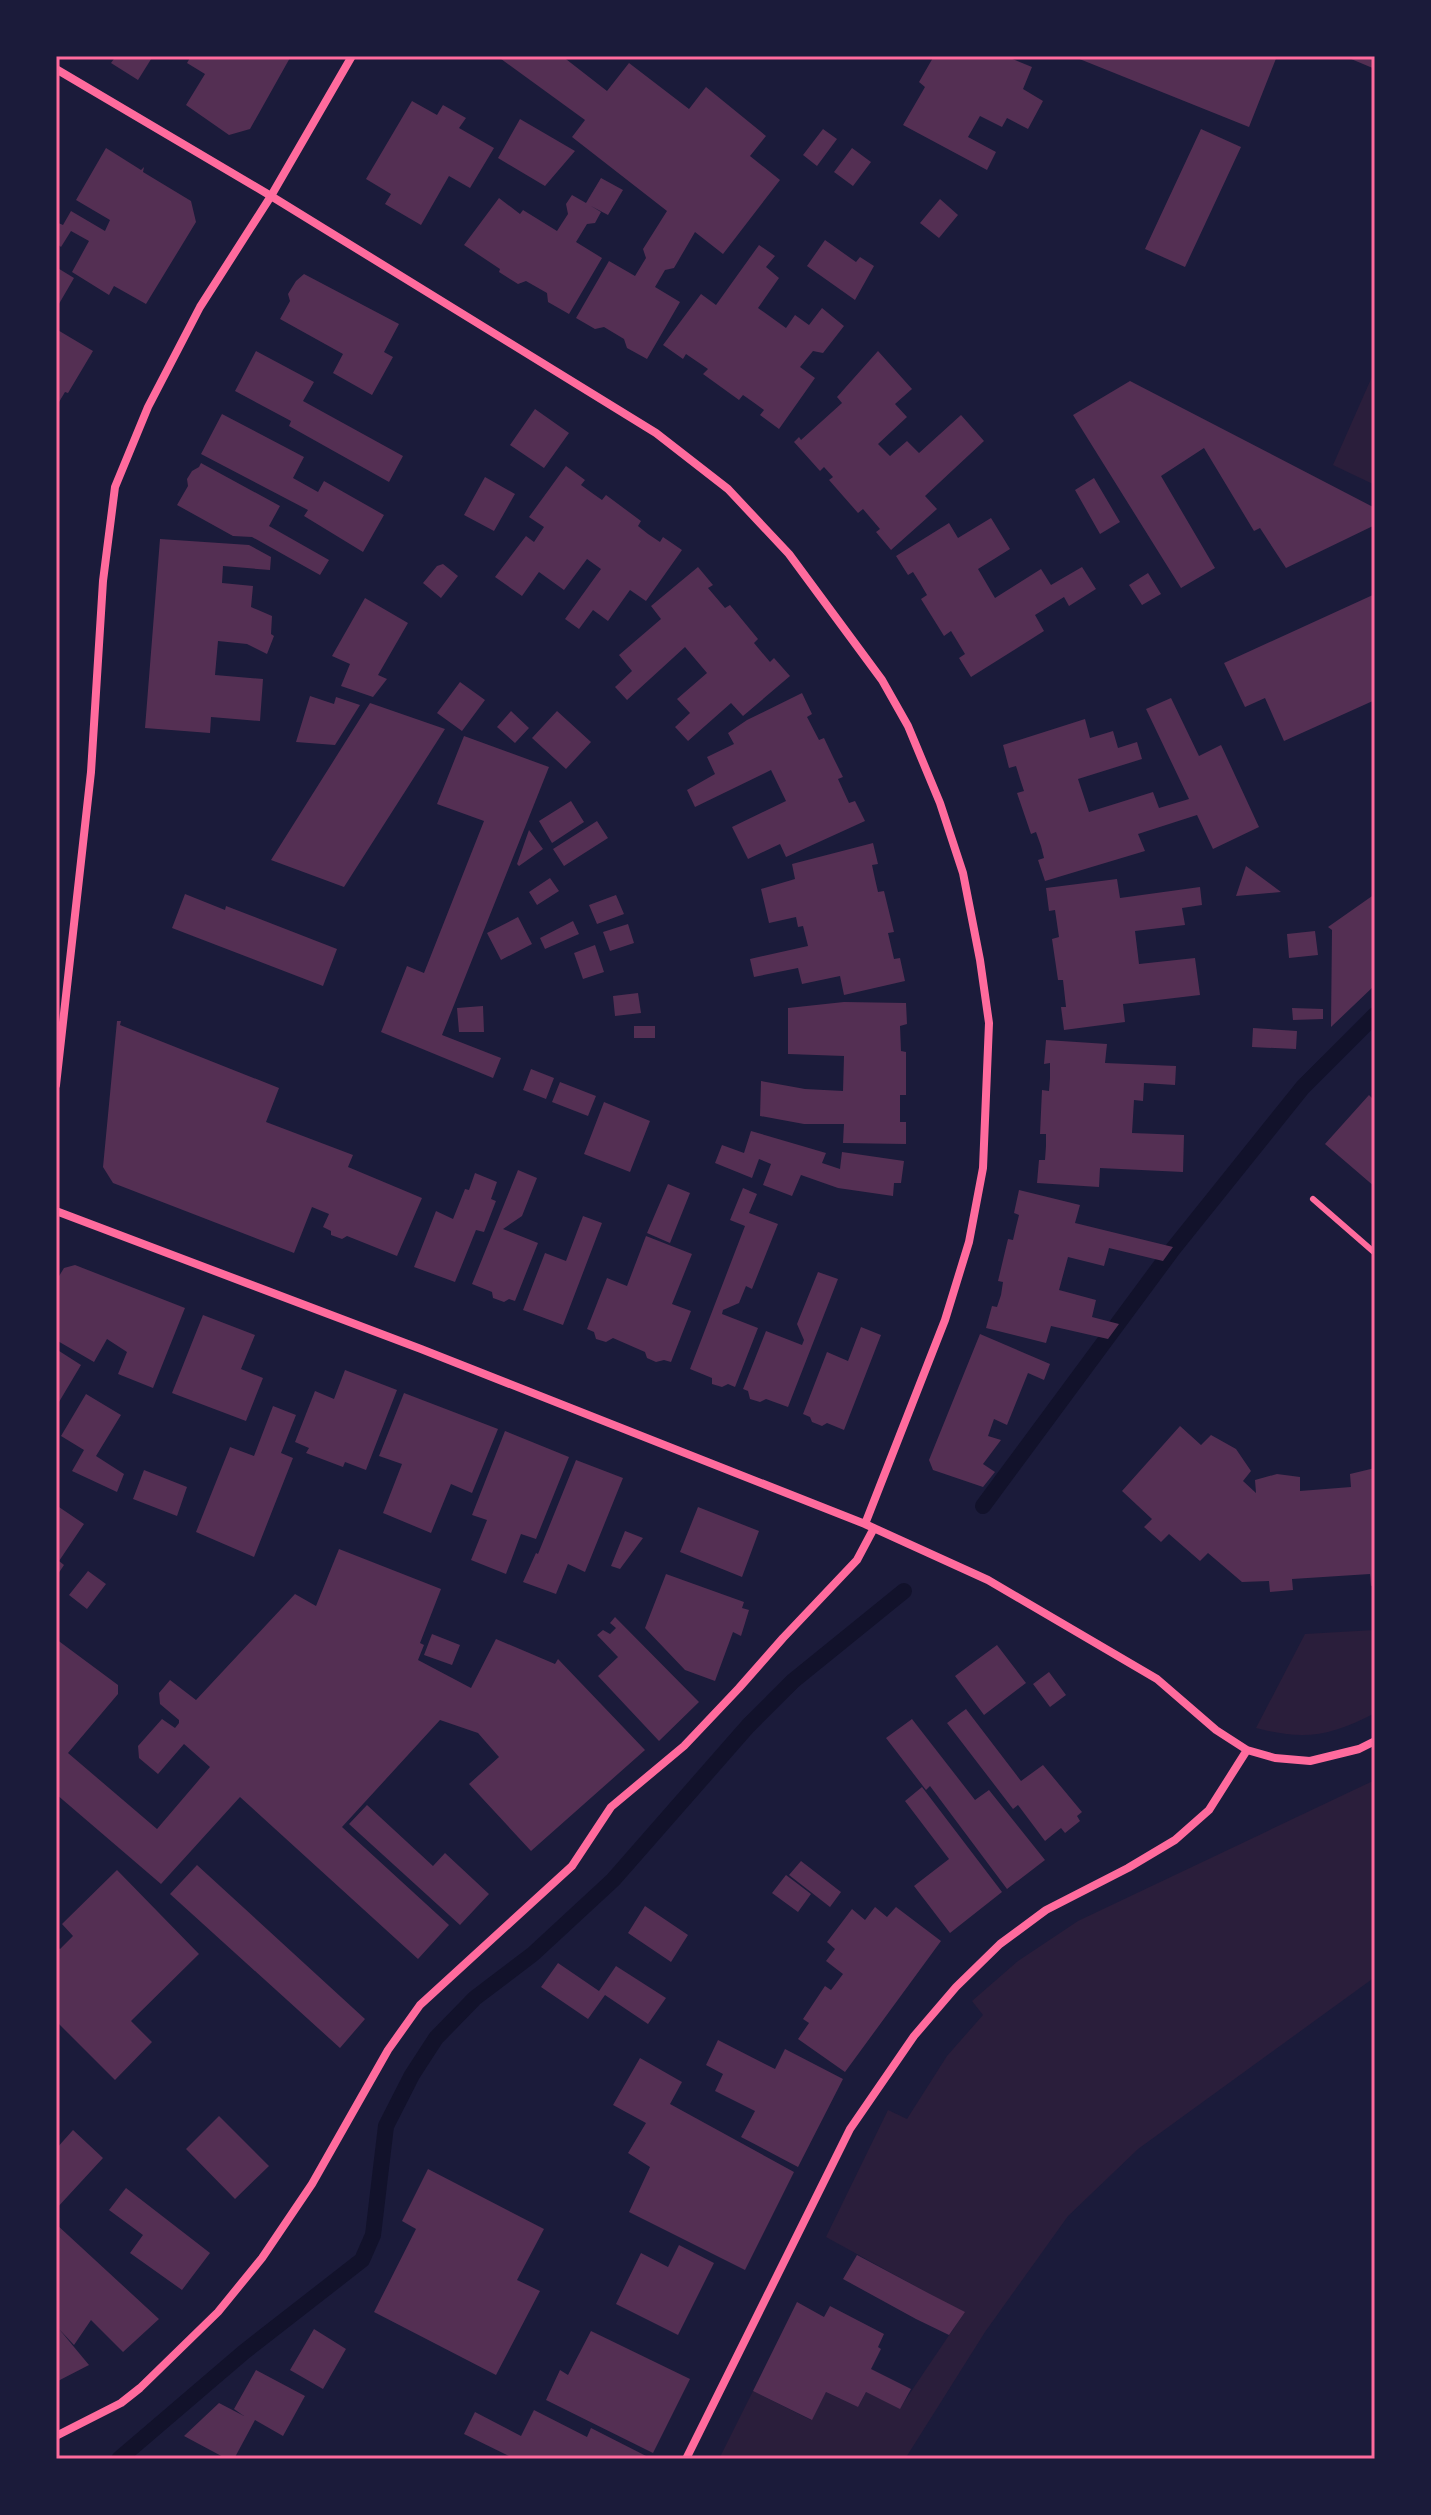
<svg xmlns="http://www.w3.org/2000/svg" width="1431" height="2515" viewBox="0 0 1431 2515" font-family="Spectral,serif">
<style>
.green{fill:#2a1e3b}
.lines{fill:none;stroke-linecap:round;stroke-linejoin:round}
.stream{stroke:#12122b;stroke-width:16}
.building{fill:#542f53}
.service{stroke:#ff6b9d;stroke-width:6}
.minor{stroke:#ff6b9d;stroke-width:8}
.neatline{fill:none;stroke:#ff6b9d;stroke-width:3}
</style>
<rect width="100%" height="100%" fill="#1b1b3a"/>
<!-- green -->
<path class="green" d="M1375,370V485L1333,465Z
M1375,1630V1713C1330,1736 1305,1741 1256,1728L1305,1634Z
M1375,1780V1977L1138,2149L1068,2216L985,2332L905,2459H719L753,2391L811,2420L826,2392L858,2407L866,2392L900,2408L964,2313L826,2237L888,2110L907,2119L947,2056L983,2015L972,2001L1018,1961L1078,1921Z"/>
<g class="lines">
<!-- stream -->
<path class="stream" d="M983,1506L1173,1249L1303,1087L1375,1015
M119,2459L244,2352L362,2260L373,2235L386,2126L412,2075L436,2038L475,1998L533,1954L613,1880L748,1726L793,1681L904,1591"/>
</g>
<!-- building -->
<path class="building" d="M116,56H153L138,80L111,63Z
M191,56H291L250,129L229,135L186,105L205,74L187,63Z
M497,56H562L607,91L629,63L689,109L706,87L766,136L750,156L780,180L723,254L695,232L674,268L665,270L655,287L680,302L647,359L627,348L624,339L604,327L595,329L576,318L609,261L635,276L646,258L643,249L667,211L572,137L585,120Z
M934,56H1005L1032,67L1023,89L1043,101L1028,129L1007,118L1002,127L980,116L968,137L996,152L987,170L903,125L925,87L919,82Z
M1072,56H1277L1249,127Z
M1344,56H1375V69Z
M412,101L437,115L443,105L466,118L459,128L494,148L470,188L449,176L421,225L385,204L391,194L366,179Z
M520,119L575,151L545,186L498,158Z
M823,129L837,139L817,166L803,155Z
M1201,129L1241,147L1185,267L1145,249Z
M106,148L141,170L144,167L143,172L191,201L196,222L146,304L114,286L109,295L72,272L89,241L71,231L61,247L56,243V222L63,225L71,211L105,231L110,220L76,200Z
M852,148L871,162L853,186L834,172Z
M601,178L623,190L608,215L591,206L601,212L595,223L587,224L576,242L602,258L569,314L548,302L547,293L526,281L518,284L499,272L500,269L464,245L499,198L520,214L523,210L557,231L568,214L566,204L572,195L586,203Z
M940,199L958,215L939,238L920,223Z
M825,240L856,262L860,257L874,266L855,300L807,266Z
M759,245L775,256L766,267L779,278L758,308L786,328L795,315L809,325L822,308L844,326L823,353L813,351L800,367L815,378L779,429L760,415L764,410L753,402L743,395L739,400L703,374L708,369L686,354L683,359L663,345L701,294L716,305Z
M56,267L74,278L56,309Z
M304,274L399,324L384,352L393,357L372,395L333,373L343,354L280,319L290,301L288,294L296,281Z
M56,329L93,351L68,393L65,392L56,407Z
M256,351L314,382L303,401L403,456L389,482L289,426L291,421L235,391Z
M878,351L912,389L895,404L907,417L878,444L890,456L907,441L919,453L961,415L984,441L925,496L937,509L891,550L876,532L880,529L863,509L858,513L829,480L833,477L824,467L820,471L794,442L799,437L801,440L842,403L837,397Z
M1130,381L1375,508V525L1286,568L1260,528L1254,531L1204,448L1161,476L1215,568L1181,588L1073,415Z
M535,409L569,433L544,468L510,445Z
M222,414L304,457L293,478L318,492L324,481L384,515L363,552L304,516L308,510L201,454Z
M201,463L280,506L269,526L329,560L320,575L252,537L233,536L177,505L188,486L187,479L192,471L199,467Z
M566,466L585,480L581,485L592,493L602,500L606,495L641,521L638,526L648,534L660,542L663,537L682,550L646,601L630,590L608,621L593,610L579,629L565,619L601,569L587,559L564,590L539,572L522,596L495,577L526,536L534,542L544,527L529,517Z
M485,477L515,494L494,531L464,515Z
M1094,478L1120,522L1100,534L1075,490Z
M991,518L1010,549L978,569L995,598L1041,569L1051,585L1082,567L1096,589L1069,606L1064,597L1035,615L1044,631L971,677L959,658L965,654L951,631L944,636L921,599L927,595L920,583L913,572L908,575L896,556L949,523L958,538Z
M160,539L249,545L271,557L270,570L223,566L222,583L253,586L251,607L272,616L271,634L274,636L267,654L247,644L218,641L215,675L263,679L260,721L211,717L210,733L145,728Z
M443,564L458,576L441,598L423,583L437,566Z
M698,567L713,585L708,588L725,608L730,605L758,639L754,643L770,662L774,658L790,676L743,716L731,703L688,741L675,727L690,713L677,699L707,673L685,647L627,700L615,687L632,671L619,655L661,619L651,606Z
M1148,573L1161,594L1142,605L1129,585Z
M1375,594V700L1284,741L1265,698L1245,707L1224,663Z
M365,598L408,623L378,675L387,679L373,697L341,686L350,664L332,656Z
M460,682L485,700L462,731L437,713Z
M802,693L812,714L807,717L819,740L824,738L833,757L843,777L838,779L849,803L855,801L865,821L786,857L780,844L748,859L732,827L786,801L771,770L695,807L687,790L715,774L707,757L734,744L728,733L747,720Z
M310,696L334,704L336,697L360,705L335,745L296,742Z
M1171,698L1199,756L1221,745L1259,827L1213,849L1197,815L1138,834L1145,851L1045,881L1038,860L1044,858L1041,846L1036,832L1031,834L1017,793L1024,791L1020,779L1016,766L1009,768L1003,745L1085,719L1090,738L1113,731L1118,748L1137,742L1142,759L1078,779L1089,812L1153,792L1159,808L1189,799L1146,709Z
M370,703L445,729L344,887L271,860Z
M511,711L529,728L515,743L497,727Z
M557,711L591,742L566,769L532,738Z
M464,736L549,767L442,1035L501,1058L493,1078L381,1032L407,966L424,973L484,821L437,804Z
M571,801L584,822L552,843L539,821Z
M597,821L608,838L564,866L553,849Z
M529,830L543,849L519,866L517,864Z
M873,843L878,864L872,865L875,879L878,892L884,891L894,932L888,933L894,959L900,958L905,981L844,995L840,976L802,984L798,968L754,977L750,959L808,946L803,926L798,927L796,917L769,923L761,889L795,879L792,864Z
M1246,866L1281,892L1236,896Z
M550,878L559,891L537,905L529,892Z
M1117,879L1120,898L1200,887L1202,905L1182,908L1185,925L1135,931L1139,964L1195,958L1200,995L1123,1004L1125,1022L1064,1030L1061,1007H1066L1063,980H1058L1052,939L1059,937L1055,910L1049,911L1046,888Z
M185,894L225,910L226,906L337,949L323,986L172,928Z
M1375,894V985L1331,1027L1332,930L1328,927Z
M616,895L624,914L597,924L589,905Z
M518,917L532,944L501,960L487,933Z
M573,921L579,934L545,949L540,938Z
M628,924L634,943L610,951L603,932Z
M1315,931L1318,955L1289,958L1287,934Z
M595,945L604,972L583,979L574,953Z
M638,993L641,1013L615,1016L613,996Z
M844,1002L906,1003L907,1024L900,1026L901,1051L906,1052V1095H900V1122H906V1144L843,1143L844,1124H804L760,1116L761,1081L805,1089L843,1091L844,1056L788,1054V1008Z
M483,1006L484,1032H459L457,1008Z
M1292,1008L1323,1009V1019L1293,1020Z
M117,1021H121L120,1025L279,1088L266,1122L353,1155L348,1167L422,1198L397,1256L347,1236L342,1239L331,1235V1231L323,1227L329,1214L312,1207L294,1253L113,1183L103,1167Z
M634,1026H655V1038H634Z
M1253,1028L1297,1031L1296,1049L1252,1047Z
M1046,1040L1107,1044L1105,1063L1176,1066L1175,1085L1144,1083L1143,1101L1134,1100L1132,1133L1184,1135L1183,1172L1100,1168L1099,1187L1037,1183L1039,1160H1045L1046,1146V1134H1040L1042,1090L1049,1091L1050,1078V1063L1044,1064Z
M531,1069L554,1078L546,1099L523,1090Z
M560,1082L596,1096L588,1116L552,1102Z
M1369,1095L1375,1101V1187L1325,1144Z
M604,1102L650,1121L630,1172L584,1154Z
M751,1131L826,1153L822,1163L840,1169L842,1152L904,1161L901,1183H894L893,1196L838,1188L801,1175L792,1196L763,1185L771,1164L759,1159L752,1178L715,1163L722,1145L744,1153Z
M518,1170L537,1178L522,1216L503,1229L538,1243L515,1301L509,1299L504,1302L493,1298L492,1292L472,1284Z
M475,1173L497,1182L491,1199L496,1201L484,1232L476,1230L455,1282L414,1267L436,1211L453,1219L465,1189L469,1190Z
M668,1184L690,1193L670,1243L647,1233Z
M743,1188L757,1194L749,1213L778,1224L752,1289L746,1286L739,1303L723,1310L722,1314L758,1328L735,1387L728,1384L722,1387L712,1384V1378L690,1369L745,1226L730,1220Z
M1019,1190L1080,1205L1075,1223L1173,1247L1163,1261L1109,1248L1104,1266L1068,1257L1059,1290L1096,1300L1092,1317L1119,1324L1108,1339L1051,1326L1046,1343L986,1328L992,1306L997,1307L1001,1295L1003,1282L998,1281L1008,1239L1013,1240L1016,1227L1019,1215L1014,1213Z
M583,1216L602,1223L563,1325L523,1310L545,1253L566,1261Z
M646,1236L692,1254L672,1304L691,1311L671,1362L664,1360L656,1362L647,1358L645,1352L613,1338L606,1342L596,1339L594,1332L587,1329L607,1278L627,1286Z
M75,1265L185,1308L153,1388L118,1374L127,1352L107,1339L94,1362L56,1340V1281L64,1268Z
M818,1272L838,1279L788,1407L766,1399L760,1402L750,1399L748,1391L743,1389L766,1331L802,1345L804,1340L797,1324Z
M203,1315L255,1335L241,1369L263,1378L246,1421L172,1393Z
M861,1327L881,1335L844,1430L827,1423L822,1426L812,1422L810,1417L803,1414L827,1352L848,1361Z
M980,1334L1050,1364L1044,1380L1028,1373L1007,1425L994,1419L988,1436L1001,1440L983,1464L995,1472L983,1487L933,1470L929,1460Z
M56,1349L81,1365L56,1407Z
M345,1370L397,1390L366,1470L345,1462L343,1467L306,1453L309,1448L295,1442L315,1391L334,1399Z
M404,1393L498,1429L472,1493L451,1484L431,1533L383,1513L402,1464L379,1456Z
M86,1394L121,1415L96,1456L124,1474L117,1492L72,1471L84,1450L61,1436Z
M273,1406L296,1415L281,1453L293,1458L254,1557L196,1532L230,1447L254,1456Z
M1180,1426L1201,1445L1211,1435L1236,1449L1251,1471L1243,1481L1256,1493L1255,1480L1277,1474L1300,1477V1491L1351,1487L1350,1474L1375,1468V1585L1371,1586L1370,1574L1292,1579L1293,1590L1270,1592L1269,1581L1242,1582L1208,1553L1200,1561L1169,1534L1161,1542L1144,1527L1152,1519L1122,1491Z
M505,1431L569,1457L536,1539L521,1534L506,1574L471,1560L487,1520L472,1515Z
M576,1460L623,1478L585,1572L568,1564L556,1594L523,1582L536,1553L538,1554Z
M144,1470L187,1487L177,1516L133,1499Z
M56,1505L84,1524L59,1561L64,1565L56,1577Z
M698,1507L759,1531L742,1577L680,1552Z
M625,1531L643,1538L620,1569L611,1566Z
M339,1549L441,1589L420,1643L424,1645L418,1660L471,1688L496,1639L555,1664L558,1659L645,1750L531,1851L469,1784L499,1757L478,1733L440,1720L342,1827L449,1925L418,1959L240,1797L161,1884L56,1794V1639L118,1685V1694L68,1753L157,1829L210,1767L184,1744L158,1774L139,1758L138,1746L162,1719L175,1728L179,1723V1720L160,1704L159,1693L170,1680L196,1700L295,1594L316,1606Z
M88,1571L106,1584L87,1609L69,1595Z
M666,1574L744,1602L742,1608L749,1610L741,1636L733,1632L715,1681L685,1670L645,1628Z
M615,1617L699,1702L659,1741L598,1676L618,1657L597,1635L603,1630L610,1634L616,1628L610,1623Z
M432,1634L460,1645L452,1665L424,1655Z
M997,1645L1026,1683L984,1715L955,1676Z
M1049,1672L1066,1695L1050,1707L1033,1684Z
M966,1709L1021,1781L1043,1765L1082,1812L1077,1816L1080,1821L1065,1833L1061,1828L1045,1841L1018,1805L1013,1809L947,1723Z
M912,1719L975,1800L989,1790L1045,1860L1007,1889L930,1786L926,1790L886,1738Z
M922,1787L1002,1892L950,1933L914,1886L949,1859L905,1801Z
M367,1805L433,1866L445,1853L489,1894L460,1925L349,1824Z
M801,1861L841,1892L830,1907L789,1875Z
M197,1865L365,2019L340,2048L170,1894Z
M117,1870L199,1954L131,2021L152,2042L115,2080L56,2021V1946L60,1949L73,1936L62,1924Z
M786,1875L811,1894L798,1912L772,1893Z
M645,1906L688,1935L671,1962L628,1933Z
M875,1907L887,1917L896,1907L941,1941L845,2072L798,2039L809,2023L803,2019L825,1986L831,1990L843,1974L826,1961L835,1949L827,1942L852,1909L865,1920Z
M558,1963L599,1991L616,1966L666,1998L648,2024L605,1995L588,2019L541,1987Z
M718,2040L775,2069L785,2049L843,2079L798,2167L741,2137L755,2111L715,2091L723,2074L706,2065Z
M640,2058L682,2082L670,2104L794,2172L745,2270L629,2212L650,2167L628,2153L646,2123L613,2105Z
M219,2116L269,2166L235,2199L186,2149Z
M73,2130L103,2158L56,2209V2149Z
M428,2169L544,2229L517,2280L540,2291L496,2375L374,2312L416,2229L402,2221Z
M126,2188L210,2253L182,2290L130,2253L143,2235L109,2210Z
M56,2224L159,2319L123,2352L91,2320L74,2345L59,2329L89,2365L56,2382Z
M679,2245L714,2263L678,2335L616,2304L641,2253L668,2267Z
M857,2255L930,2294L965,2312L949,2335L916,2319L843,2279Z
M797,2302L824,2317L830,2306L884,2334L878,2347L881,2349L871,2369L911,2389L900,2409L866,2392L858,2407L826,2392L812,2420L753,2391Z
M314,2329L346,2349L323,2389L290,2370Z
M591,2331L690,2379L653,2453L546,2400L560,2370L568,2375Z
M256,2370L305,2396L283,2436L255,2420L234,2459H227L184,2436L219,2403L244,2416L234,2409Z
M534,2410L587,2437L591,2428L652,2459H515L464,2434L475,2412L521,2436Z"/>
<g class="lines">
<!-- service -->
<path class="service" d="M1313,1199L1375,1253"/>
<!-- minor -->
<path class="minor" d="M56,69L271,196L656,433L728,489L789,554L882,680L908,726L940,803L963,873L980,960L989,1023L983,1168L969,1242L945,1320L865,1524
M56,1085L91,772L103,581L115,487L148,407L200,307L271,196L352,56
M56,1211L421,1349L865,1524L988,1580L1157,1679L1216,1730L1247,1750L1275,1758L1310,1761L1359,1749L1375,1741
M56,2436L121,2403L140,2388L218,2312L262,2258L312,2184L388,2050L420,2005L572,1866L611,1807L684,1746L739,1688L783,1638L857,1560L874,1528
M686,2459L850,2129L914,2036L956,1987L1000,1944L1046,1910L1128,1868L1175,1840L1209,1810L1247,1750"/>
</g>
<!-- border -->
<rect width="1431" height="2515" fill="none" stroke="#1b1b3a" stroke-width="116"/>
<rect x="58" y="58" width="1315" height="2399" class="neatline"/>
</svg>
